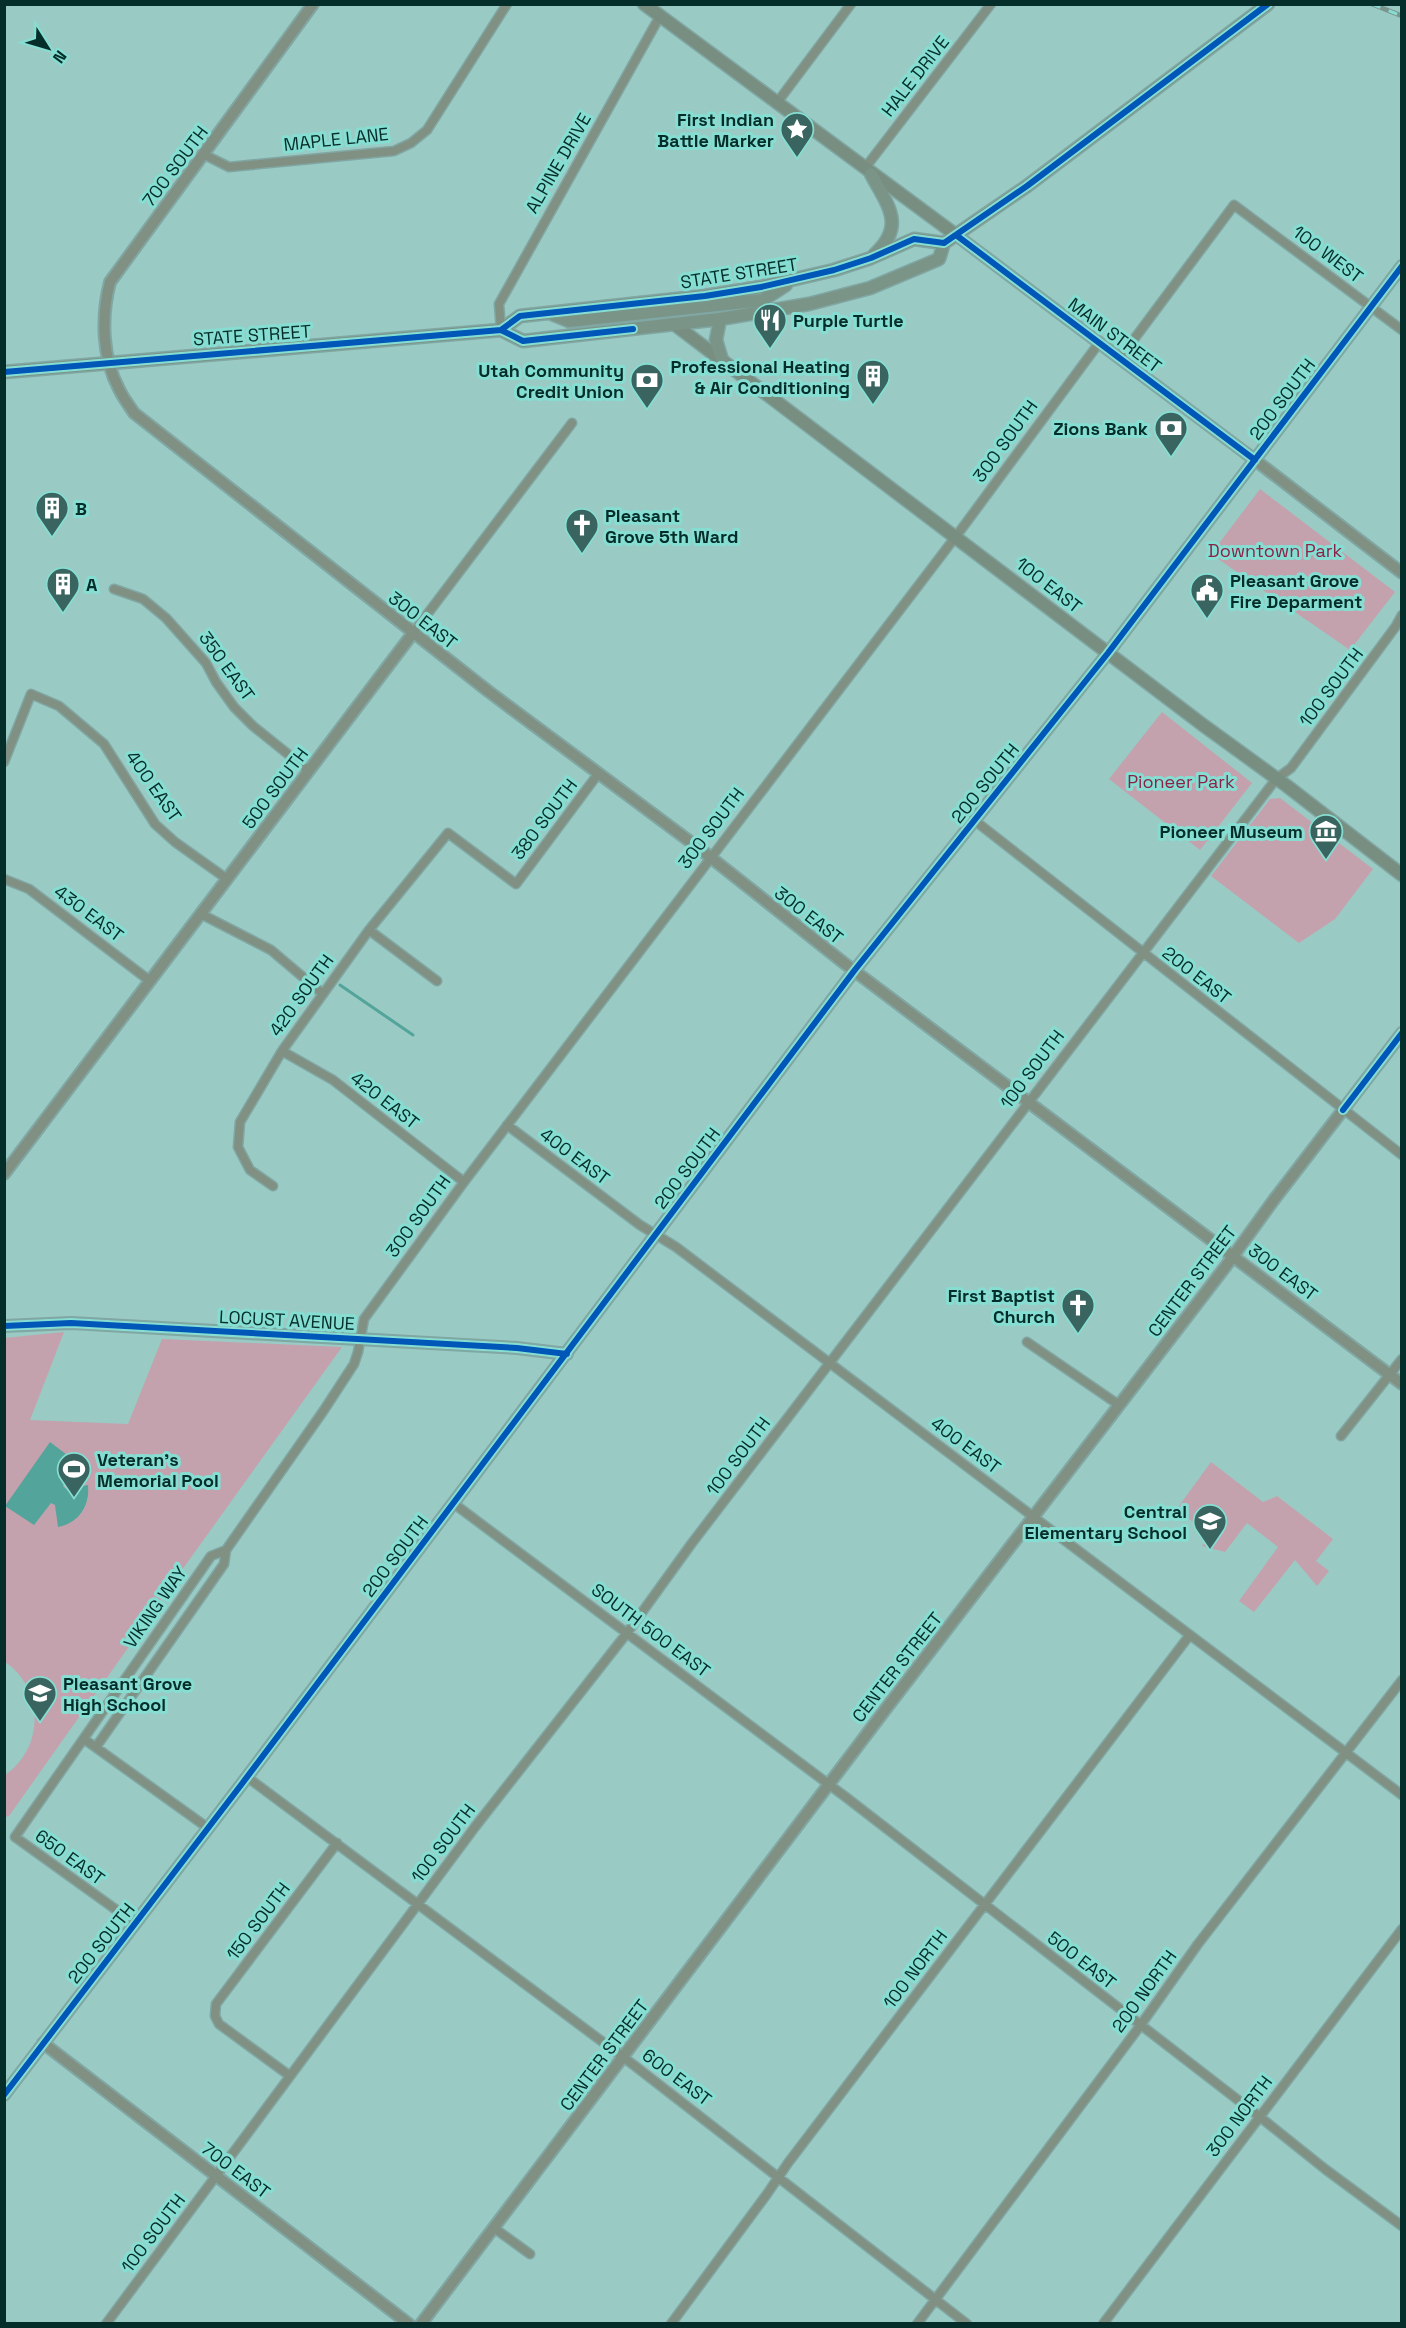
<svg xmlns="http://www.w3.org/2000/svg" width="1406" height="2328" viewBox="0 0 1406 2328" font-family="'Space Grotesk',sans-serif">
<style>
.green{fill:#c3a2ad}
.water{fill:#53a49b}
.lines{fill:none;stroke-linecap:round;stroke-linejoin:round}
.stream{stroke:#53a49b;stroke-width:3}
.minor-casing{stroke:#80a7a3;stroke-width:11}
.tertiary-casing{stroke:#80a7a3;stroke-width:14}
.secondary-casing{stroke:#80a7a3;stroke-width:15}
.primary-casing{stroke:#80a7a3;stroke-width:15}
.minor{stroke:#809083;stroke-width:8}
.tertiary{stroke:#809083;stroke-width:10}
.secondary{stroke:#788e80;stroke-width:12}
.primary{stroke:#7a9488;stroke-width:12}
.rail-casing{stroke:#7b948c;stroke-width:5}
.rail{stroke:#86ded3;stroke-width:3;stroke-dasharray:9;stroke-linecap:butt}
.cycleway-casing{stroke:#86ded3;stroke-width:10}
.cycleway{stroke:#0057b8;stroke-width:6}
.labels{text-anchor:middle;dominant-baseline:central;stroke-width:6;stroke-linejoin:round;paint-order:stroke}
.street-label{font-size:18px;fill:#052d29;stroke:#86ded3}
.poi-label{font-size:18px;font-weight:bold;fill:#052d29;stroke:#86ded3;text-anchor:end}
.park-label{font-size:18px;fill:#8c2146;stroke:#86ded3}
</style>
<rect width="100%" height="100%" fill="#9acac4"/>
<!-- green -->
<path class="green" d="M1260,489L1395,592L1350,650L1211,554Z
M1162,712L1252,783L1200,850L1109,779Z
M1280,798L1373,869L1335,919L1299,943L1211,876L1270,799Z
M64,1332L30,1420L128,1424L162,1339L342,1347L151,1613L152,1614L9,1816L5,1817V1775C45,1748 44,1688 5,1662L4,1338Z
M1211,1462L1263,1502L1277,1496L1333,1539L1316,1561L1329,1571L1317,1586L1295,1560L1254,1612L1239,1601L1278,1547L1247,1523L1225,1552L1202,1546L1211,1534L1176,1510Z"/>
<!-- water -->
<path class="water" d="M50,1442L79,1464L63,1486L66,1489L88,1485C90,1506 79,1523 58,1527L55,1505L51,1503L34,1525L5,1506Z"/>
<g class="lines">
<!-- stream -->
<path class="stream" d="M340,985L413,1035"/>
<defs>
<path id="minor" d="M776,104L851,4
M205,155L229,167L394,151L411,143L427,130L507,4
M865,168L991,4
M501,330L499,304L660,16
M1120,358L1234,205L1402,330
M114,589L143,599L166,618L206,663L216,682L234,707L253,726L309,771
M413,633L572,423
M4,762L31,694L59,706L104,744L155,824L175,842L227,879
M974,820L1402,1155
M4,879L29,889L150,981
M201,914L271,950L323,994
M369,930L437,981
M282,1051L333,1080L464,1182
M507,1125L640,1225L676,1247L1402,1795
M273,1186L250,1170L238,1147L240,1122L282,1051L323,994L369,930L448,833L516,884L598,774
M1027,1342L1119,1405
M1341,1436L1402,1359
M453,1503L847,1798L1260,2117L1325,2169L1402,2226
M84,1739L208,1828
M96,1747L224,1564L226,1550L324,1410L354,1364L358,1352L364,1319L464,1182L963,527L1099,343
M247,1777L635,2066L967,2324
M136,1924L15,1837L211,1556L226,1550
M290,2076L219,2024L215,2016L216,2004L337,1843
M494,2228L530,2254
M106,2324L475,1827L627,1633L692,1543L1276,779L1291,768L1396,626L1402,615
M671,2324L767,2194L788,2163L1189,1636
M917,2324L1140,2026L1198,1944L1402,1680
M1103,2324L1402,1929"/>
<path id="tertiary" d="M313,4L110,282C101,317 102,357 119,389C123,398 129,405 134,413L488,691L700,849L844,963L1402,1384
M956,235L1255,460L1402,573
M4,1174L413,633
M4,1326L71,1323L517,1348L567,1354
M43,2043L409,2324
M4,2095L241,1785L854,971L1108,653L1402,266
M421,2324L885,1710L1226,1266L1273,1201L1402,1033"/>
<path id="secondary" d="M644,4L956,235
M674,324L1203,725L1287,786L1402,875"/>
<path id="primary" d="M871,174C887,205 907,225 874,255
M944,243L1027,186L1268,4
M552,314L569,321L763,300L786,285
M720,319L716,340L722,360
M501,330L523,341L720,319L809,304L870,288L939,259L944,243
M4,372L501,330L520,316L705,296L761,287L834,270L871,258L914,239L944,243"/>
</defs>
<!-- minor casing -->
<use href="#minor" class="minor-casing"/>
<!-- tertiary casing -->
<use href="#tertiary" class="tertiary-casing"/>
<!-- secondary casing -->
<use href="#secondary" class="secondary-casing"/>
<!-- primary casing -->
<use href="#primary" class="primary-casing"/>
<!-- minor -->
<use href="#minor" class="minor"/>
<!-- tertiary -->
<use href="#tertiary" class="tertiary"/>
<!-- secondary -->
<use href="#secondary" class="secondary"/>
<!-- primary -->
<use href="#primary" class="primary"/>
<defs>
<path id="rail" d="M1372,4L1402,16"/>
</defs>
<!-- rail casing -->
<use href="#rail" class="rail-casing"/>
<!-- rail -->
<use href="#rail" class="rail"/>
<defs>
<path id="cycleway" d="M956,235L1255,460
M501,330L523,341L633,329
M4,372L501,330L520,316L705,296L761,287L834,270L871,258L914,239L944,243L1027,186L1268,4
M1343,1110L1402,1033
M4,1326L71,1323L517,1348L567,1354
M4,2095L241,1785L854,971L1108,653L1402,266"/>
</defs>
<!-- cycleway casing -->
<use href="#cycleway" class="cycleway-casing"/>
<!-- cycleway -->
<use href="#cycleway" class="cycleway"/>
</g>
<!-- icons -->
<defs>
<symbol id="sight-pin" viewBox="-11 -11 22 30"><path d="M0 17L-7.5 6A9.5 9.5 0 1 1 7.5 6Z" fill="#39645f" stroke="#86ded3"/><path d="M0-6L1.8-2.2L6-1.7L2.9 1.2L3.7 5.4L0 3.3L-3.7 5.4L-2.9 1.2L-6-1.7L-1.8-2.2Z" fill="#fff"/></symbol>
<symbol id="restaurant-pin" viewBox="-11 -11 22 30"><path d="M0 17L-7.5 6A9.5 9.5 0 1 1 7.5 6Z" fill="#39645f" stroke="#86ded3"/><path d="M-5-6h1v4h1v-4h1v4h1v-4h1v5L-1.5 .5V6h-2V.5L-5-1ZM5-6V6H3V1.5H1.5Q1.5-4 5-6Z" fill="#fff"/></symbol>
<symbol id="building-pin" viewBox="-11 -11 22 30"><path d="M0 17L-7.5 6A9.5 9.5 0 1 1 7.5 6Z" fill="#39645f" stroke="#86ded3"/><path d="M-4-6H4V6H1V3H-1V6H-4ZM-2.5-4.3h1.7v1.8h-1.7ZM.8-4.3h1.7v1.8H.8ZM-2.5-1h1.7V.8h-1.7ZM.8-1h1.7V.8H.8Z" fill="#fff"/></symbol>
<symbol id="bank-pin" viewBox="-11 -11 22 30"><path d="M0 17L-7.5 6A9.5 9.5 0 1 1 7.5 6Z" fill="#39645f" stroke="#86ded3"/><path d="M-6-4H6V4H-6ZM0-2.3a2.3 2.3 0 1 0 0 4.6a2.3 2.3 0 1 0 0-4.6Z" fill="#fff"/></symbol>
<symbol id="church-pin" viewBox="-11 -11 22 30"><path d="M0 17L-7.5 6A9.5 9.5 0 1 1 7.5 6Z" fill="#39645f" stroke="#86ded3"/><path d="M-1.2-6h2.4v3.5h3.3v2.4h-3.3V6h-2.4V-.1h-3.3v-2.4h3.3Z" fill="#fff"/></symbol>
<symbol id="civic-pin" viewBox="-11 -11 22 30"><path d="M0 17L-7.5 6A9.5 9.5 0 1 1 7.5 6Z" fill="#39645f" stroke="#86ded3"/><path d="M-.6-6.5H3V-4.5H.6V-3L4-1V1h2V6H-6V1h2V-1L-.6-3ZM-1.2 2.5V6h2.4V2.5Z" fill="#fff"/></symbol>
<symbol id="museum-pin" viewBox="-11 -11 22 30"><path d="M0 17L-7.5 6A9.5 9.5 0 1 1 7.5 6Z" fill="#39645f" stroke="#86ded3"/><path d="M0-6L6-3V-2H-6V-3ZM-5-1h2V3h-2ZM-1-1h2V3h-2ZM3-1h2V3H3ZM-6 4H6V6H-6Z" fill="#fff"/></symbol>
<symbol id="stadium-pin" viewBox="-11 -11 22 30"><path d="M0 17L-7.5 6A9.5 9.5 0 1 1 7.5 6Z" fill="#39645f" stroke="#86ded3"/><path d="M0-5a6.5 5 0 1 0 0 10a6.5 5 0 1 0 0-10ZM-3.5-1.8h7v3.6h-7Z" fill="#fff"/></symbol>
<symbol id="school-pin" viewBox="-11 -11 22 30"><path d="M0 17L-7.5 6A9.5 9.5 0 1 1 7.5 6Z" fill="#39645f" stroke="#86ded3"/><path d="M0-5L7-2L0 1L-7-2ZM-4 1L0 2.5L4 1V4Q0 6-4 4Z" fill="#fff"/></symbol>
</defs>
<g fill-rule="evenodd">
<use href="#sight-pin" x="778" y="110" width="38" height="52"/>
<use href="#restaurant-pin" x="751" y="301" width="38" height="52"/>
<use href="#building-pin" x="854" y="357" width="38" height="52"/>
<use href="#bank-pin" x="628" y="361" width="38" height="52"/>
<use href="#bank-pin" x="1152" y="409" width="38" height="52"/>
<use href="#building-pin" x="33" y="489" width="38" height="52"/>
<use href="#church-pin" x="563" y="506" width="38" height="52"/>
<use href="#building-pin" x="44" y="565" width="38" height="52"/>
<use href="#civic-pin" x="1188" y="571" width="38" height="52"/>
<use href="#museum-pin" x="1307" y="812" width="38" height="52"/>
<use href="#church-pin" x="1059" y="1286" width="38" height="52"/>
<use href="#stadium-pin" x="55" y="1450" width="38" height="52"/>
<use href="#school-pin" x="1191" y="1502" width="38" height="52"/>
<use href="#school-pin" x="21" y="1674" width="38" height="52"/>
</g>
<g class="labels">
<!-- street labels -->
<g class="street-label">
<text transform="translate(915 76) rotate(-52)">HALE DRIVE</text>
<text transform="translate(336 139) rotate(-6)">MAPLE LANE</text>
<text transform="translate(558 163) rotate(-60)">ALPINE DRIVE</text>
<text transform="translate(175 166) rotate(-53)">700 SOUTH</text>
<text transform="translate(1328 254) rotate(37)">100 WEST</text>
<text transform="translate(739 273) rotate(-9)">STATE STREET</text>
<text transform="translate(252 335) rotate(-4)">STATE STREET</text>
<text transform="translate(1115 335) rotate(37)">MAIN STREET</text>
<text transform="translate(1282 399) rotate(-53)">200 SOUTH</text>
<text transform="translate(1005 441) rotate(-54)">300 SOUTH</text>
<text transform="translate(1049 585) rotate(38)">100 EAST</text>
<text transform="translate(423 620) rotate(38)">300 EAST</text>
<text transform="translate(227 666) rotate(54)">350 EAST</text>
<text transform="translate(1331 687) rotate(-53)">100 SOUTH</text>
<text transform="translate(985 783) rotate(-51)">200 SOUTH</text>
<text transform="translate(154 786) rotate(55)">400 EAST</text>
<text transform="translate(275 788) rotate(-53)">500 SOUTH</text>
<text transform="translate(544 819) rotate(-53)">380 SOUTH</text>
<text transform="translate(711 828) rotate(-53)">300 SOUTH</text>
<text transform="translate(89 913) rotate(37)">430 EAST</text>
<text transform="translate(809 915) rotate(38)">300 EAST</text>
<text transform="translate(1197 975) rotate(38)">200 EAST</text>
<text transform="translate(301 995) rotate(-54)">420 SOUTH</text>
<text transform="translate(1032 1069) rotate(-53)">100 SOUTH</text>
<text transform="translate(385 1100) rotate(38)">420 EAST</text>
<text transform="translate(575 1156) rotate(37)">400 EAST</text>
<text transform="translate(687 1168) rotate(-53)">200 SOUTH</text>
<text transform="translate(418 1216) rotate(-54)">300 SOUTH</text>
<text transform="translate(1283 1272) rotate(37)">300 EAST</text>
<text transform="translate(1192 1281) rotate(-53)">CENTER STREET</text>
<text transform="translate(287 1320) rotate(3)">LOCUST AVENUE</text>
<text transform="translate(966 1445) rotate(37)">400 EAST</text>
<text transform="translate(738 1456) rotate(-53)">100 SOUTH</text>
<text transform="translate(395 1556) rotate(-53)">200 SOUTH</text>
<text transform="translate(155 1607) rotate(-55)">VIKING WAY</text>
<text transform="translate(651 1630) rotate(37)">SOUTH 500 EAST</text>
<text transform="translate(897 1667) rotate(-52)">CENTER STREET</text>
<text transform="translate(443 1843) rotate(-53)">100 SOUTH</text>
<text transform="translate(70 1857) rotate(36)">650 EAST</text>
<text transform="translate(258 1921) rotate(-53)">150 SOUTH</text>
<text transform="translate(101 1943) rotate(-52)">200 SOUTH</text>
<text transform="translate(1082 1960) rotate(38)">500 EAST</text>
<text transform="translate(915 1969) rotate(-53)">100 NORTH</text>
<text transform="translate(1144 1991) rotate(-54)">200 NORTH</text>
<text transform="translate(604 2055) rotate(-53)">CENTER STREET</text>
<text transform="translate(677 2077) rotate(37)">600 EAST</text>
<text transform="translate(1239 2116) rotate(-53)">300 NORTH</text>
<text transform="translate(236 2170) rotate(37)">700 EAST</text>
<text transform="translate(153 2233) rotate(-53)">100 SOUTH</text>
</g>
<!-- poi labels -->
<g class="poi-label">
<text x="774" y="119">First Indian<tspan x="774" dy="21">Battle Marker</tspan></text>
<text x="793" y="320" text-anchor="start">Purple Turtle</text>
<text x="850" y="366">Professional Heating<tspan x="850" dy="21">&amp; Air Conditioning</tspan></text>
<text x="624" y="370">Utah Community<tspan x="624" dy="21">Credit Union</tspan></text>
<text x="1148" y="428">Zions Bank</text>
<text x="75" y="508" text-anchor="start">B</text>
<text x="605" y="515" text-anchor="start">Pleasant<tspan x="605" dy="21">Grove 5th Ward</tspan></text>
<text x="1230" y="580" text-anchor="start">Pleasant Grove<tspan x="1230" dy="21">Fire Deparment</tspan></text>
<text x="86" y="584" text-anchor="start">A</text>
<text x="1303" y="831">Pioneer Museum</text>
<text x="1055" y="1295">First Baptist<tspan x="1055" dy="21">Church</tspan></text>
<text x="97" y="1459" text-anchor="start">Veteran's<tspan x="97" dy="21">Memorial Pool</tspan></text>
<text x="1187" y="1511">Central<tspan x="1187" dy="21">Elementary School</tspan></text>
<text x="63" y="1683" text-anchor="start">Pleasant Grove<tspan x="63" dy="21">High School</tspan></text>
</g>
<!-- park labels -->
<g class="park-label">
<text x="1275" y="550">Downtown Park</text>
<text x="1181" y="781">Pioneer Park</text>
</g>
</g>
<!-- border -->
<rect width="1406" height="2328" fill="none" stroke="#052d29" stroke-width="12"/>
<!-- north arrow -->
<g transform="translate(48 48) rotate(127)" stroke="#86ded3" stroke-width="4.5" paint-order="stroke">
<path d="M0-4.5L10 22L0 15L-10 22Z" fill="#052d29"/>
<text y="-9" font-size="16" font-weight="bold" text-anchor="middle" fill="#052d29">N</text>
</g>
</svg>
